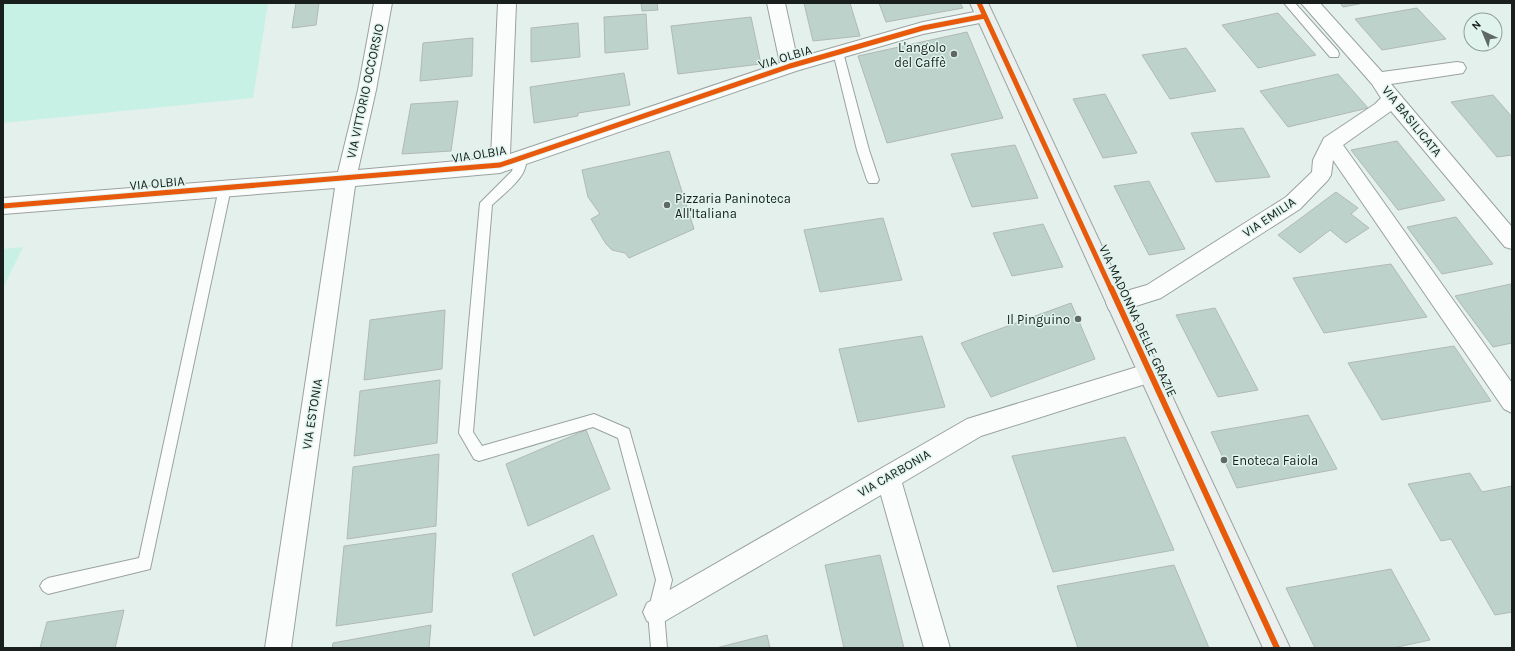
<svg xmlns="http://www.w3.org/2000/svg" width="1515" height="651" viewBox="0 0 1515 651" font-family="Karla,sans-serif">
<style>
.green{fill:#c7f1e4}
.building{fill:#bed2cc;stroke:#b0b9b6}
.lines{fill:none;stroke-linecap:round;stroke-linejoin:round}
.lane-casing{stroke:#9aa2a0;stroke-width:2}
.street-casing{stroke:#9aa2a0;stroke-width:2}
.secondary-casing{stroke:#9aa2a0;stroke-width:2}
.lane{fill:#fbfdfc;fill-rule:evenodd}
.street{fill:#fbfdfc;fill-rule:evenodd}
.secondary{fill:#ebf0ef;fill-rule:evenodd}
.cycleway-far1-casing{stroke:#e0f4ed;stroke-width:7}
.cycleway-casing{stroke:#e0f4ed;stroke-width:9}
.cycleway-far1{stroke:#e8590c;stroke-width:5}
.cycleway{stroke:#e8590c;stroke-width:6}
.poi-dot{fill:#5f6865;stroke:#e0f4ed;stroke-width:1.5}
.labels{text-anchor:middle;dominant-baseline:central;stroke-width:3;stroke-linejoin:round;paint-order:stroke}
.poi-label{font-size:13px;fill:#181f1d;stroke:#e0f4ed;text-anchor:end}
.street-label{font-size:13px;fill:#181f1d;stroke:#e0f4ed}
</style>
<rect width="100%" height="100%" fill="#e4f0ec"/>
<!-- green -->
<path class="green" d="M3,3H268L253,98L3,123Z
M23,247L3,288V249Z"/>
<!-- building -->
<path class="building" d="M296,3H319L316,25L292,28Z
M641,3H657L658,10L642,11Z
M804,3H850L860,36L813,41Z
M879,3H960L963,8L886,22Z
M1340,3H1364L1343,7Z
M1417,8L1446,39L1382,50L1355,19Z
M1278,13L1316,55L1258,68L1222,25Z
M646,14L648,49L605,53L604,17Z
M751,17L761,64L678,74L671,26Z
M578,23L580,57L531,62V28Z
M967,32L1003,118L887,143L858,56Z
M473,38L472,76L420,81L423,43Z
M1186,48L1216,91L1170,99L1142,55Z
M624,73L630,105L578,113V116L534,123L530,87Z
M1338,74L1368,108L1288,127L1260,91Z
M1105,94L1137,153L1103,158L1073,99Z
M1493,95L1512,117V155L1497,157L1451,102Z
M458,101L451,151L402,154L411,104Z
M1243,128L1270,177L1216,182L1191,133Z
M1397,141L1445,200L1398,210L1351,150Z
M1015,145L1038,198L972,207L951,154Z
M669,151L694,229L629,258L625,253L612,250L606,244L591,219L600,214L588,197L582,170Z
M1149,181L1185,249L1149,255L1114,186Z
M1336,192L1358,208L1351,214L1369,228L1346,243L1330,230L1300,253L1278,235Z
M1456,217L1493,264L1442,274L1407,227Z
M883,218L902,280L820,292L804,230Z
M1043,224L1063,267L1012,276L993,233Z
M1391,264L1427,317L1324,333L1293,278Z
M1511,284L1512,343L1493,347L1455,296Z
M1071,303L1095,359L991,397L961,343Z
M1215,308L1258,390L1218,397L1176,315Z
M445,310L442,369L364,380L370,320Z
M922,336L945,407L858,422L839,349Z
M1454,346L1491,401L1382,420L1348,363Z
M440,380L437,443L354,456L360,391Z
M1308,415L1337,469L1237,488L1211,432Z
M586,430L610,489L528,526L506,464Z
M1125,437L1174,550L1053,572L1012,456Z
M439,454L436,526L347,539L353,467Z
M1470,473L1482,492L1512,486V612L1495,615L1451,539L1441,541L1408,484Z
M436,533L432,612L336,626L344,546Z
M593,535L617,595L534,636L512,574Z
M880,555L904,648H844L825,565Z
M1174,565L1209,648H1078L1057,586Z
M1391,569L1430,640L1393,648H1315L1286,588Z
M124,610L115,648H40L47,622Z
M431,625L429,648H332L333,643Z
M767,635L770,648H716Z"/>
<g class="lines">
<defs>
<path id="lane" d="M1284,3H1295L1338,51L1339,54L1338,57H1330Z
M838,48L843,52L869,150L879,180L877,183H869L867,180L857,150L833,52Z
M520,154L524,155C534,173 503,194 492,205L473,432L482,446L594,414L629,429L672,580L664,612L667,648H651L648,612L656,580L618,438L593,427L479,461L474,459L459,433L480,203L512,171L516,155Z
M225,183L229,185L231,188L150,569L48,594L43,591L40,586L43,581L48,578L139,558L219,188L221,185Z"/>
<path id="street" d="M374,3H392L376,90L358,170L491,158L498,3H516L510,154L780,63L767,3H785L797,58L923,22L985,10L991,12L994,16L991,20L985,22L923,34L796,71L500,173L355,186L291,648H265L335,188L3,214V198L338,172L358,90Z
M1301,3H1320L1382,72L1457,62L1463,63L1466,68L1463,73L1457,74L1391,84L1512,227V249L1505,247L1391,111L1343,145L1512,383V413L1504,409L1333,160L1331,175L1328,180L1300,209L1161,298L1117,312L1109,310L1106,303L1109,296L1147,285L1286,197L1312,172L1313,160L1324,138L1375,104L1381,98L1372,84Z
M1150,363L1158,366L1161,373L1158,380L981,436L902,483L950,648H924L881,495L665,621L656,625L647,621L643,612L647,603L967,419Z"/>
<path id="secondary" d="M970,3H988L1290,648H1263Z"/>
</defs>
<!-- lane casing -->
<use href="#lane" class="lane-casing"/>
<!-- street casing -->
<use href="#street" class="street-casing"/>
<!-- secondary casing -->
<use href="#secondary" class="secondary-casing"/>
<!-- lane -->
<use href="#lane" class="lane"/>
<!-- street -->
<use href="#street" class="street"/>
<!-- secondary -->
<use href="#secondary" class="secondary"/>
<defs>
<path id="cycleway-far1" d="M979,3L1111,289
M3,206L500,165L790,66L923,28L985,16"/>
<path id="cycleway" d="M1111,288L1277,648"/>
</defs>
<!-- cycleway-far1 casing -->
<use href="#cycleway-far1" class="cycleway-far1-casing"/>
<!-- cycleway casing -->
<use href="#cycleway" class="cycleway-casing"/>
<!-- cycleway-far1 -->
<use href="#cycleway-far1" class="cycleway-far1"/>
<!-- cycleway -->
<use href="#cycleway" class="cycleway"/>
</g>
<!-- markers -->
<g class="poi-dot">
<circle cx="954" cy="54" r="4"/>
<circle cx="667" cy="205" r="4"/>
<circle cx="1078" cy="319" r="4"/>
<circle cx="1224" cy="460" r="4"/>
</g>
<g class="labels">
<!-- poi labels -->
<g class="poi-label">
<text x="946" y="47">L'angolo<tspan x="946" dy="15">del Caffè</tspan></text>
<text x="675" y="198" text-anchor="start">Pizzaria Paninoteca<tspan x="675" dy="15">All'Italiana</tspan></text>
<text x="1070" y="319">Il Pinguino</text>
<text x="1232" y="460" text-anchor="start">Enoteca Faiola</text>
</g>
<!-- street labels -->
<g class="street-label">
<text transform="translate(785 57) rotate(-17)">VIA OLBIA</text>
<text transform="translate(365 91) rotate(-78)">VIA VITTORIO OCCORSIO</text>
<text transform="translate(1412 121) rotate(51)">VIA BASILICATA</text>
<text transform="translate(479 154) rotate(-9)">VIA OLBIA</text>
<text transform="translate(157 183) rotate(-5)">VIA OLBIA</text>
<text transform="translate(1269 217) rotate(-34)">VIA EMILIA</text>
<text transform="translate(1138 321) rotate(65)">VIA MADONNA DELLE GRAZIE</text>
<text transform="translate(312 414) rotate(-81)">VIA ESTONIA</text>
<text transform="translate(894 473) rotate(-30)">VIA CARBONIA</text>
</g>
</g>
<!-- border -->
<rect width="1515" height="651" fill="none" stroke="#181f1d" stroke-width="8"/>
<!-- north arrow -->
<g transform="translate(1483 32) rotate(316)"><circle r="19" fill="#e0f4ed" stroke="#909f9a"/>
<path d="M0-3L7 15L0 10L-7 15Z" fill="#5f6865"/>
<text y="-6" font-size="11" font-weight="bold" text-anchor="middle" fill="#181f1d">N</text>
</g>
</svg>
